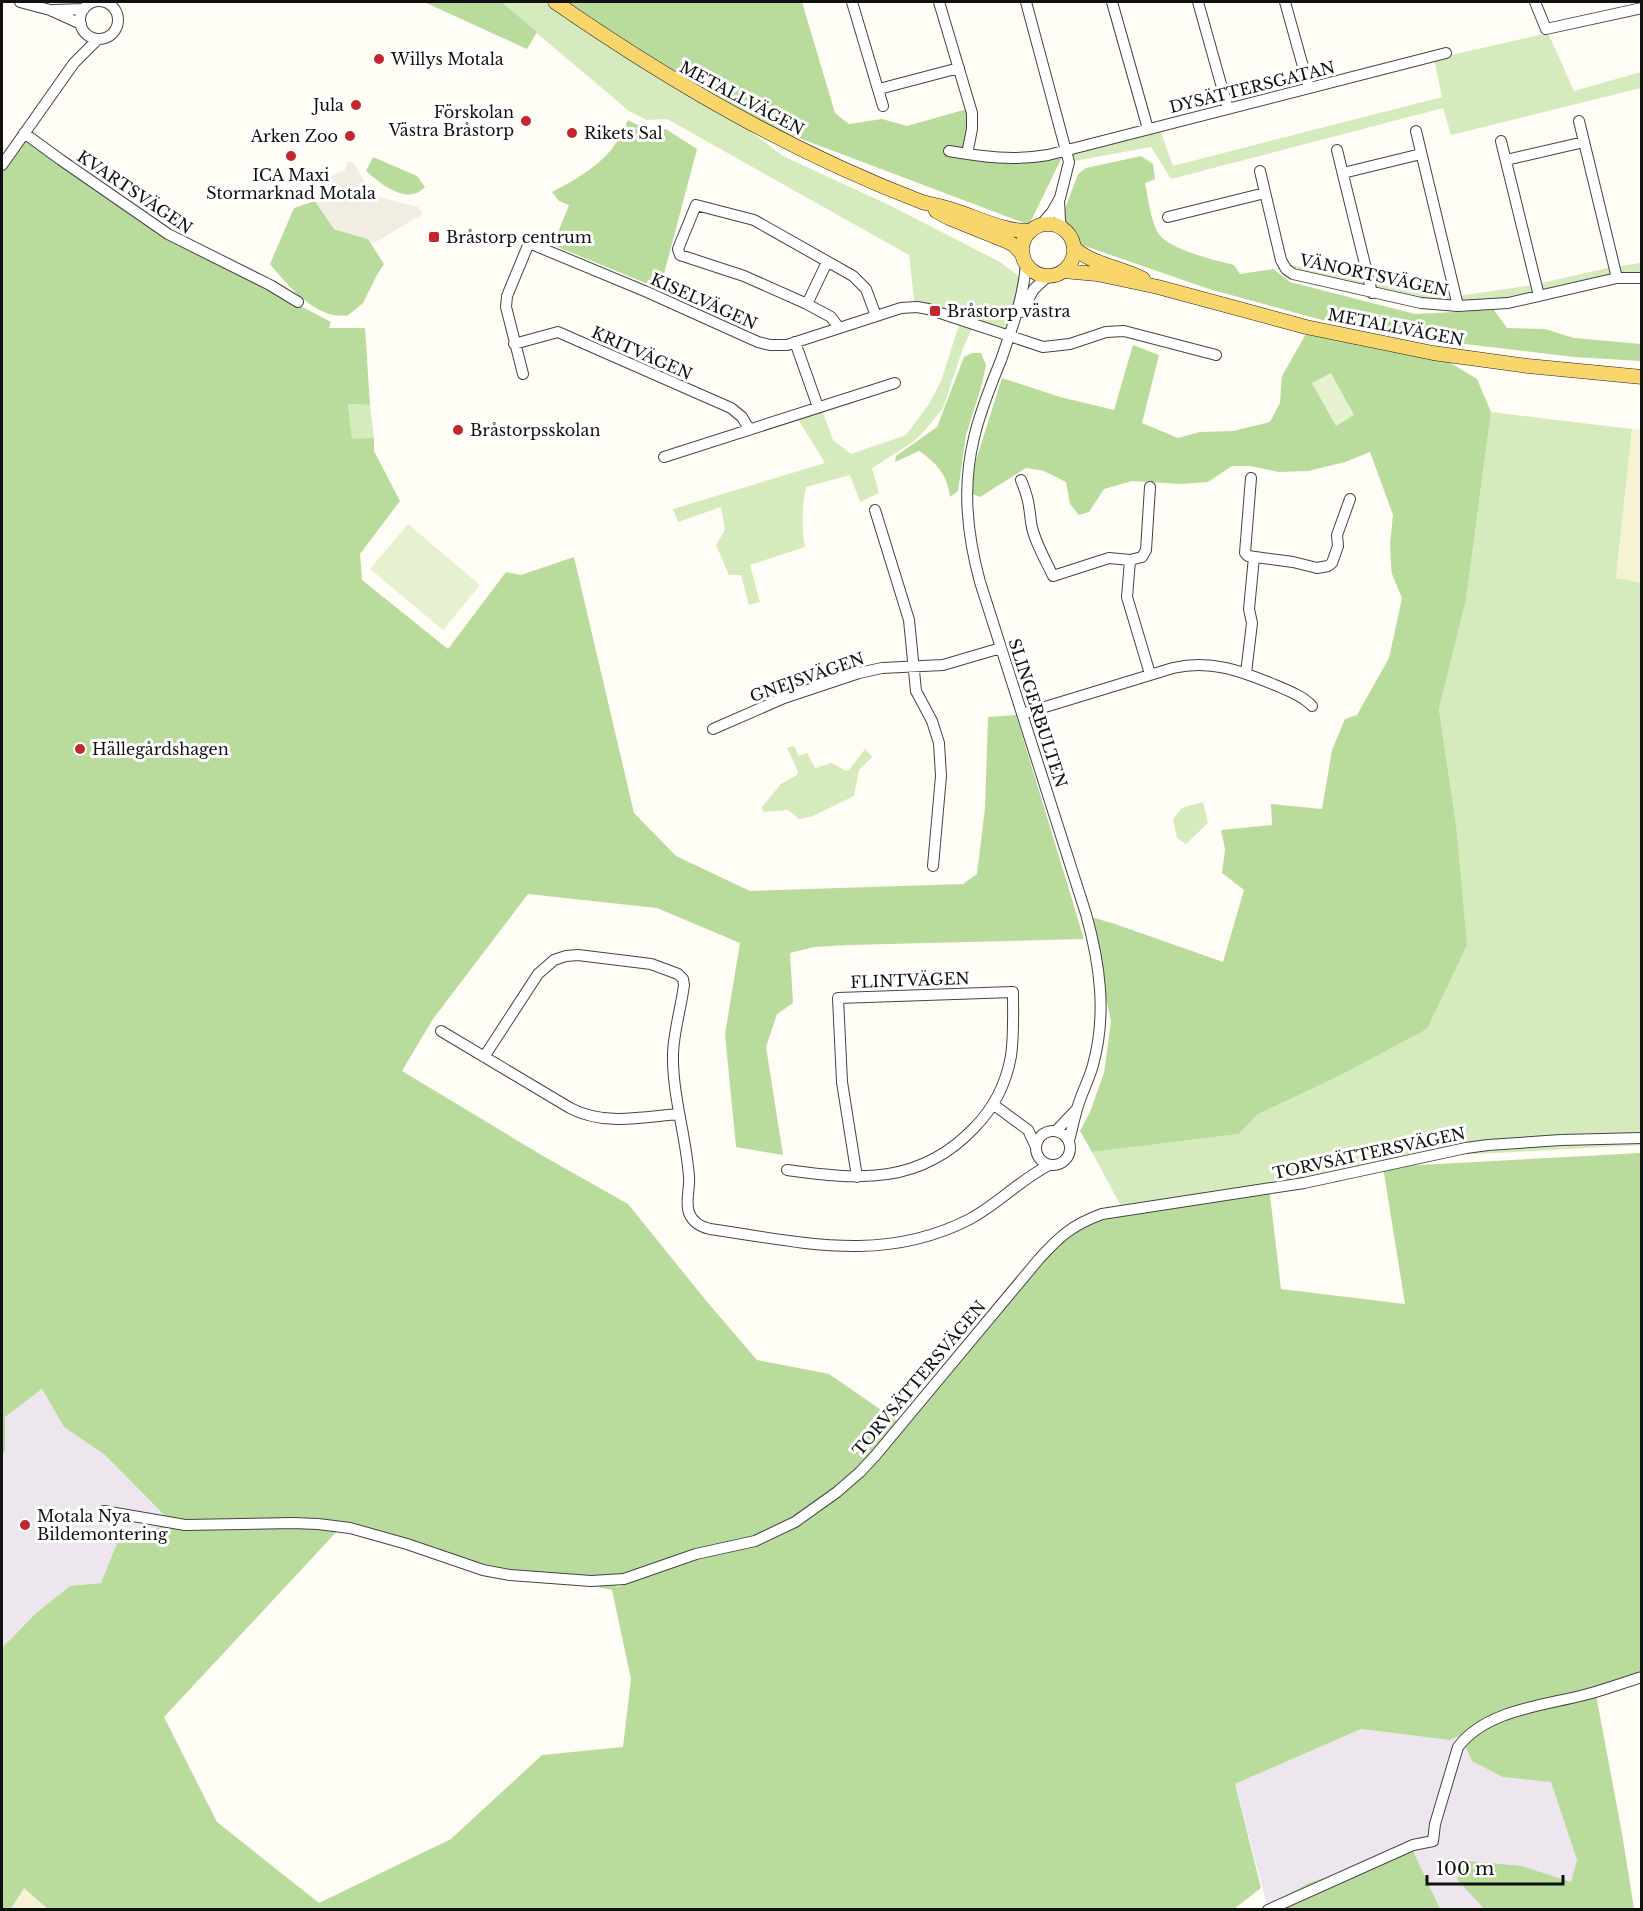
<svg xmlns="http://www.w3.org/2000/svg" width="1643" height="1911" viewBox="0 0 1643 1911" font-family="'Libre Baskerville',serif">
<style>
.industrial{fill:#eee6ef}
.farmland{fill:#f6f3d4}
.green{fill:#d5ebbd}
.forest{fill:#b9dc9c;fill-rule:evenodd}
.pitch{fill:#e6f2cf}
.plaza{fill:#f1ede2}
.lines{fill:none;stroke-linecap:round;stroke-linejoin:round}
.minor-casing{stroke:#444;stroke-width:12}
.major-casing{stroke:#222;stroke-width:15}
.minor{stroke:#fff;stroke-width:10}
.major{stroke:#f9d66b;stroke-width:14}
.poi-dot{fill:#c4262e;stroke:#fff;stroke-width:2}
.labels{text-anchor:middle;dominant-baseline:central;stroke-width:6;stroke-linejoin:round;paint-order:stroke}
.poi-label{font-size:16px;fill:#111;stroke:#fff;text-anchor:start}
.street-label{font-size:16px;fill:#111;stroke:#fff}
</style>
<rect width="100%" height="100%" fill="#fffdf5"/>
<!-- industrial -->
<path class="industrial" d="M42,1389L64,1427L105,1455L172,1523L119,1541L101,1583L70,1587L35,1614L2,1648V1456L5,1451V1417Z
M1595,1690L1622,1834L1634,1909H1268L1235,1784L1361,1729L1449,1740Z"/>
<!-- farmland -->
<path class="farmland" d="M1632,429L1641,430V583L1616,579Z
M24,1888L49,1909L11,1910Z"/>
<!-- green -->
<path class="green" d="M500,2H544L627,54L720,108L783,156L889,205L1000,262L1020,277L1009,337L973,327L963,348L943,408L926,429L913,442L872,468L879,493L860,502L850,475L806,487C802,507 801,526 805,547L750,565L760,602L749,605L741,575H729L716,545L725,530L721,507L678,522L673,509L825,463L796,416L823,406V413L833,440L851,454L906,435L929,404L941,381L960,322L915,307L909,255L667,119L647,120L629,111Z
M1548,33L1574,91L1641,72V88L1451,135L1443,108L1171,179L1151,147L1069,162L1066,149L1159,127L1173,166L1442,97L1434,59Z
M1278,262L1406,290L1452,297L1533,285L1612,267L1641,263V282H1616L1534,301L1419,307L1286,276Z
M348,404L370,405L374,438L352,440Z
M1491,412L1632,429L1616,578L1642,583L1641,1145L1424,1157L1124,1212L1092,1152L1239,1134L1257,1115L1345,1073L1427,1029L1456,825L1439,709L1466,600Z
M794,746L799,756L807,753L815,768L832,763L846,771L849,770L865,749L872,757L859,770L854,796L813,816L799,819L788,810L763,812L762,807L781,784L797,775L798,771L787,748Z
M1203,802L1208,823L1186,844L1177,838L1173,819L1182,808Z"/>
<!-- forest -->
<path class="forest" d="M424,2H501L537,32L527,49Z
M565,2H802L835,113L849,124L882,119L907,126L967,109L966,153L979,159L1066,149L1029,225L720,108Z
M628,120L646,129H666L697,149L660,289L553,245L569,205L559,201L552,192C573,181 595,169 611,150C618,141 623,130 628,120Z
M26,136L173,239L331,322L329,328H365L370,405L348,404L352,439L374,438V451L400,501L360,554L362,580L448,649L506,572L521,575L574,557L634,813L676,856L750,891L963,884L977,874L985,808L988,717L1016,715L1084,939L848,945L814,947L790,953L793,1003L777,1014L766,1047L783,1155L736,1147L725,1034L740,943L657,908L528,894L433,1019L402,1071L543,1156L628,1204L708,1303L757,1360L829,1374L903,1425L996,1304L1076,1224L1269,1187L1281,1289L1405,1304L1383,1167L1641,1153V1673L1595,1690L1622,1834L1634,1909H1484L1457,1879L1468,1861L1522,1866L1571,1882L1577,1860L1551,1782L1503,1777L1472,1761L1463,1741L1474,1731L1449,1740L1361,1729L1235,1784L1261,1888L1234,1909L49,1910L24,1888L11,1909H2V1648L35,1614L70,1586L101,1583L118,1541L172,1523L105,1455L64,1427L42,1389L5,1417V1451L2,1456V169ZM341,1527L465,1560L612,1590L631,1679L623,1747L542,1755L451,1839L319,1903L217,1822L164,1717ZM687,1559V1560L615,1588L653,1563Z
M1141,156L1153,164L1155,179L1145,183C1148,198 1150,215 1156,229C1163,249 1215,260 1234,265L1240,274L1273,269L1290,282L1415,314L1494,310L1507,328L1545,329L1574,338L1641,344V361L1574,357L1448,342L1333,323L1209,289L1079,244L1066,231L1064,211L1078,174L1086,168Z
M373,157L417,176L425,187C407,206 381,184 366,171Z
M315,201L334,229L368,239L384,264L378,273L363,303L347,316C343,315 337,316 333,315C307,309 286,283 270,264L294,208Z
M1306,334L1449,362L1477,379L1491,412L1466,600L1439,709L1456,825L1467,945L1427,1029L1345,1073L1257,1115L1239,1134L1092,1152L1080,1131L1090,1112L1104,1073L1111,1021L1088,916L1115,924L1223,962L1244,890L1222,873L1225,849L1221,830L1272,825L1271,804L1322,809L1332,750L1345,719L1357,715L1389,658L1402,598L1392,574L1391,566L1390,544L1393,515L1370,452L1345,462L1308,471L1279,472L1250,466H1232L1208,482L1181,484L1132,481L1104,489L1089,512L1079,515L1070,504L1066,482L1044,471L1026,468L980,497L970,493L976,460L1002,378L1060,397L1114,410L1133,345L1159,355L1142,423L1178,438L1200,432L1233,431L1270,422L1280,403L1282,376Z
M972,353H981L986,365L982,384L966,435L958,491L950,497C948,476 936,462 919,451L895,462L896,456L937,427L964,357Z
M1411,1847L1440,1909L1258,1910L1309,1883Z"/>
<!-- pitch -->
<path class="pitch" d="M1331,373L1354,415L1336,426L1312,383Z
M408,524L480,585L443,630L370,569Z"/>
<!-- plaza -->
<path class="plaza" d="M347,162H353L372,195L418,207L423,214L372,244L368,239L334,229L315,201L330,177L345,170Z"/>
<g class="lines">
<defs>
<path id="minor" d="M80 20a19 19 0 1 1 38 0a19 19 0 1 1-38 0Z
M20,2L50,10L81,24
M852,2L883,106
M939,2L972,113V129L967,154
M1026,2L1069,162L1060,198L1052,212L1040,226
M1112,2L1148,129
M1198,2L1228,109
M1285,2L1309,88
M1535,2L1546,29L1642,8
M53,10L84,9
M879,89L959,68
M1579,121L1617,278
M1416,131L1458,306
M24,133L61,160L168,234L270,285L298,302
M1501,141L1539,296
M1337,150L1372,293
M949,151C983,157 1014,161 1048,155L1446,53
M1506,160L1584,142
M2,165L74,63L98,39
M1260,171L1281,260L1286,269L1293,274L1421,303L1458,306L1508,303L1617,278H1642
M1343,173L1421,154
M1059,201L1060,220L1062,229
M1168,217L1265,193
M1026,263C1024,296 1012,328 1001,360C991,385 980,411 974,438C962,487 967,534 980,582L1086,914C1100,964 1107,1014 1093,1065C1089,1080 1081,1094 1077,1109C1074,1119 1072,1130 1069,1140
M807,304L827,262
M1021,312L1034,289L1048,276
M839,328L831,317L807,304L744,276L680,255L678,249L696,205L754,220L853,276L866,289L876,316
M795,342L818,407
M514,344L558,332L731,408L742,417L749,429
M523,374L506,307L507,296L529,243L647,292L758,342L770,345H787L901,308L917,307L928,309L1043,347L1070,344L1106,332L1124,331L1216,355
M664,457L895,383
M1251,478L1245,553L1248,556L1293,562L1317,568L1328,566L1332,563L1338,546L1337,535L1350,499
M1021,480C1028,497 1029,504 1031,522C1033,539 1046,561 1053,576L1109,558L1130,560L1142,557L1146,550L1150,487
M875,510L909,620L916,691L932,721L939,743L941,776L933,866
M1130,560L1127,597L1150,674
M1246,673L1252,623L1249,609L1254,557
M1022,714L1173,668C1210,659 1241,671 1275,685C1287,690 1303,696 1312,706
M713,729L784,698L859,673L882,668L943,665L1001,648
M441,1031L570,1108C604,1126 642,1117 679,1114
M484,1057L538,974L554,960L566,956L578,955L651,964L678,974L683,979L684,985C681,1008 674,1030 673,1053C672,1095 686,1135 689,1177C690,1189 685,1202 689,1213C693,1223 701,1227 710,1229C801,1242 883,1264 970,1219C998,1204 1020,1180 1049,1165
M994,1105L1028,1130L1036,1147
M1036 1148a17 17 0 1 1 34 0a17 17 0 1 1-34 0Z
M1056,1131L1076,1110
M787,1170C859,1180 920,1185 974,1128C994,1108 1006,1084 1011,1056C1014,1035 1013,1013 1013,992L838,998L842,1082L857,1177
M104,1511L185,1525L293,1523L318,1524L350,1528L407,1544L483,1570L510,1575L591,1581L624,1579L696,1554L755,1541L795,1522L837,1492L860,1472L875,1456L1039,1259C1060,1236 1072,1225 1102,1214L1304,1183L1466,1148L1488,1145L1561,1140L1642,1138
M1268,1910L1413,1845L1433,1841L1435,1824L1458,1747C1486,1710 1542,1706 1584,1695C1604,1690 1622,1683 1642,1677"/>
<path id="major" d="M555,2C671,82 789,151 922,202C932,205 943,206 953,210C979,218 1004,232 1031,231
M936,211L949,218L1006,241L1014,245L1023,255
M1022 250a26 26 0 1 1 52 0a26 26 0 1 1-52 0Z
M1074,248C1094,265 1120,267 1143,279
M1063,271L1097,274L1158,287L1306,327L1433,353L1528,366L1642,377"/>
</defs>
<!-- minor casing -->
<use href="#minor" class="minor-casing"/>
<!-- major casing -->
<use href="#major" class="major-casing"/>
<!-- minor -->
<use href="#minor" class="minor"/>
<!-- major -->
<use href="#major" class="major"/>
</g>
<!-- markers -->
<g class="poi-dot">
<circle cx="379" cy="59" r="6"/>
<circle cx="356" cy="105" r="6"/>
<circle cx="526" cy="121" r="6"/>
<circle cx="572" cy="133" r="6"/>
<circle cx="350" cy="136" r="6"/>
<circle cx="291" cy="156" r="6"/>
<rect x="428" y="231" width="12" height="12" rx="3"/>
<rect x="929" y="305" width="12" height="12" rx="3"/>
<circle cx="458" cy="430" r="6"/>
<circle cx="80" cy="749" r="6"/>
<circle cx="25" cy="1525" r="6"/>
</g>
<g class="labels">
<!-- poi labels -->
<g class="poi-label">
<text x="391" y="59">Willys Motala</text>
<text x="344" y="105" text-anchor="end">Jula</text>
<text x="514" y="112" text-anchor="end">Förskolan<tspan x="514" dy="18">Västra Bråstorp</tspan></text>
<text x="584" y="133">Rikets Sal</text>
<text x="338" y="136" text-anchor="end">Arken Zoo</text>
<text x="291" y="175" text-anchor="middle">ICA Maxi<tspan x="291" dy="18">Stormarknad Motala</tspan></text>
<text x="446" y="237">Bråstorp centrum</text>
<text x="947" y="311">Bråstorp västra</text>
<text x="470" y="430">Bråstorpsskolan</text>
<text x="92" y="749">Hällegårdshagen</text>
<text x="37" y="1516">Motala Nya<tspan x="37" dy="18">Bildemontering</tspan></text>
</g>
<!-- street labels -->
<g class="street-label">
<text transform="translate(1252 87) rotate(-14)">DYSÄTTERSGATAN</text>
<text transform="translate(742 98) rotate(28)">METALLVÄGEN</text>
<text transform="translate(135 192) rotate(34)">KVARTSVÄGEN</text>
<text transform="translate(1374 275) rotate(12)">VÄNORTSVÄGEN</text>
<text transform="translate(704 301) rotate(24)">KISELVÄGEN</text>
<text transform="translate(1396 327) rotate(11)">METALLVÄGEN</text>
<text transform="translate(642 353) rotate(24)">KRITVÄGEN</text>
<text transform="translate(807 677) rotate(-19)">GNEJSVÄGEN</text>
<text transform="translate(1038 713) rotate(72)">SLINGERBULTEN</text>
<text transform="translate(910 980) rotate(-2)">FLINTVÄGEN</text>
<text transform="translate(1369 1153) rotate(-12)">TORVSÄTTERSVÄGEN</text>
<text transform="translate(919 1378) rotate(-50)">TORVSÄTTERSVÄGEN</text>
</g>
</g>
<!-- border -->
<rect width="1643" height="1911" fill="none" stroke="#111111" stroke-width="6"/>
<!-- scale -->
<path d="M1427 1875v9h136v-9" fill="none" stroke="#111111" stroke-width="3"/>
<text x="1436" y="1875" font-size="18" fill="#111111" stroke="#ffffff" stroke-width="4.5" paint-order="stroke">100 m</text>
</svg>
